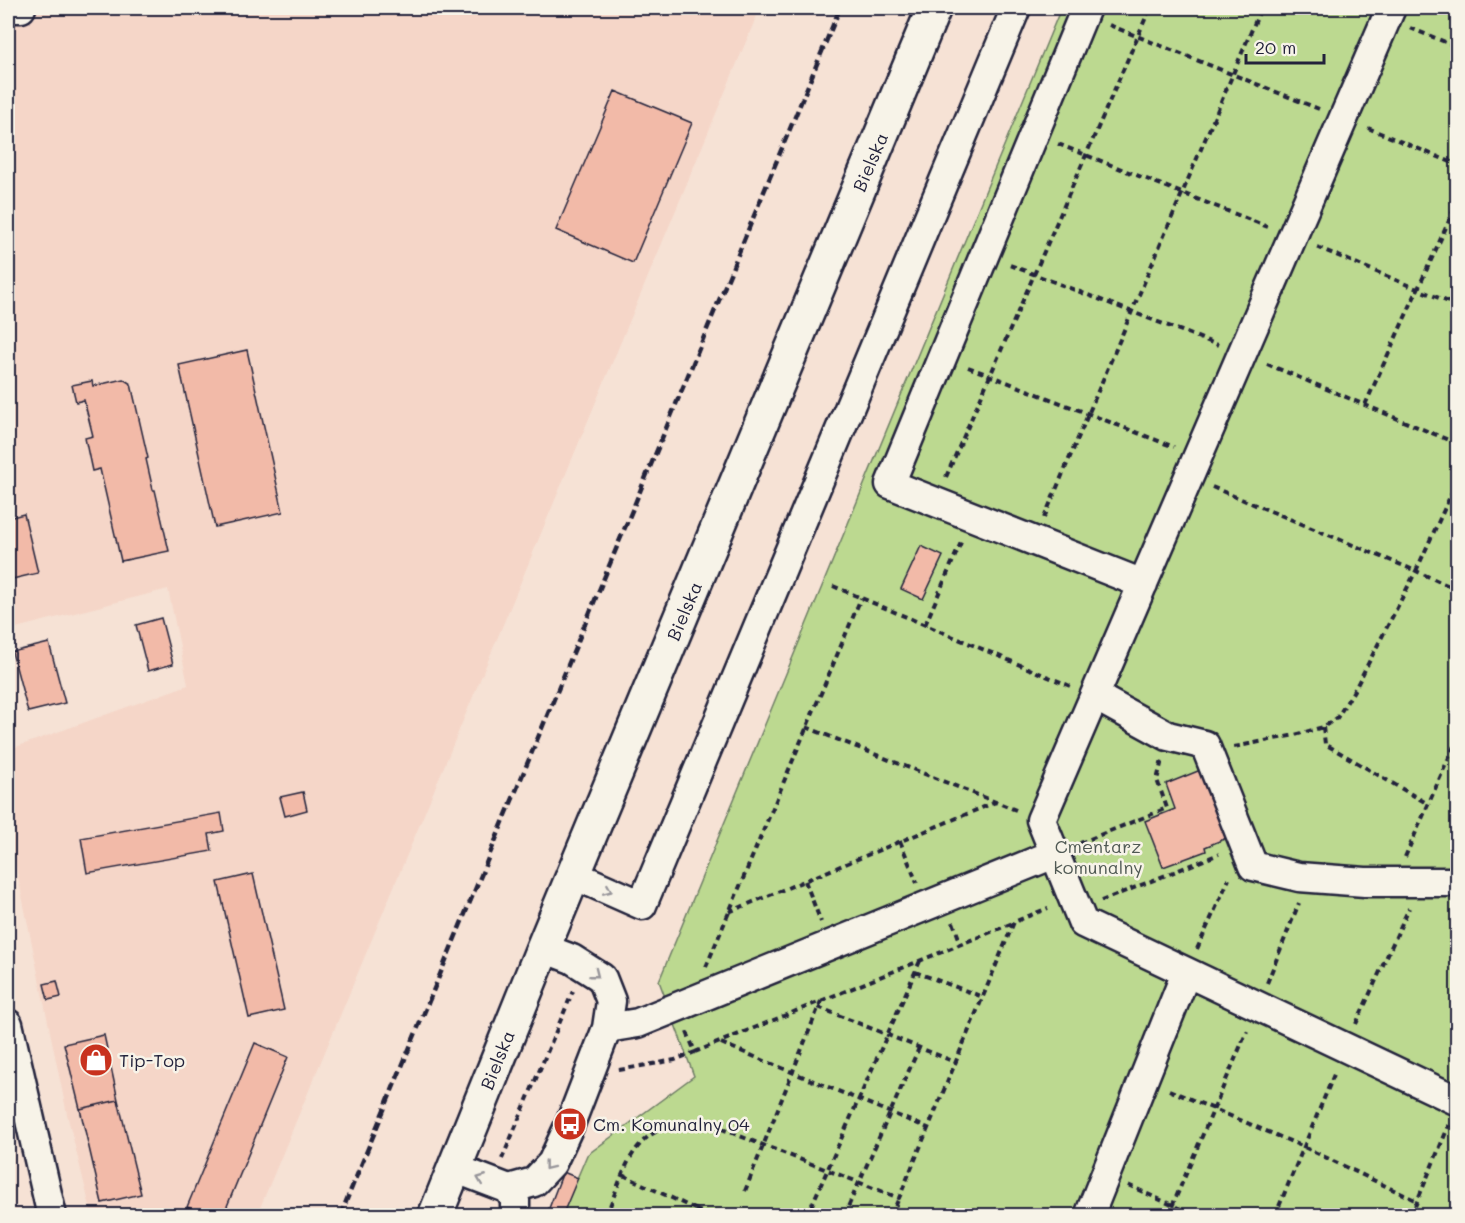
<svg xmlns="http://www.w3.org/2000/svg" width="1465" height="1223" viewBox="0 0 1465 1223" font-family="Mali,sans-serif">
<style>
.built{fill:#f5d6c8}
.green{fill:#bcd990;stroke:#6f7e66;stroke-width:1.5}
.building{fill:#f2baa8;stroke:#22223b;stroke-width:1.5}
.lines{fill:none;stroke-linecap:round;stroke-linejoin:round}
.minor-casing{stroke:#22223b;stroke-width:33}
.major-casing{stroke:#22223b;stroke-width:38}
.path{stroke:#22223b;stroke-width:4;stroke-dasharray:6 4.5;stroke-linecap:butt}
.minor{stroke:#f7f3e8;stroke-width:28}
.major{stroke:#f7f3e8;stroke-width:33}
.rail{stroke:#22223b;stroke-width:4.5;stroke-dasharray:9 4.5;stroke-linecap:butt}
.oneway{stroke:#97959a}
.labels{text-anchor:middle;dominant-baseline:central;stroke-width:5;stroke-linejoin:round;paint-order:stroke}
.street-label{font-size:18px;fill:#22223b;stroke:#f7f3e8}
.park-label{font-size:18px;fill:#505954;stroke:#f7f3e8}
.poi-label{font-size:18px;fill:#22223b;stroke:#f7f3e8;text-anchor:start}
</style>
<rect width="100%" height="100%" fill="#f6e2d5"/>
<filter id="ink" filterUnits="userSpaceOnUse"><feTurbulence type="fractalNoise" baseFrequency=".0167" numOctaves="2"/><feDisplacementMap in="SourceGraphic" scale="12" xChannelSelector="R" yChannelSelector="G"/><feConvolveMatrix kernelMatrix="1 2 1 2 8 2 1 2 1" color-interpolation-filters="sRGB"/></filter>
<g filter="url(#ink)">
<!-- built -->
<path class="built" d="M8,8H760L257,1215H92L67,1114L8,828V750L188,685L168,589L8,630Z"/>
<!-- green -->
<path class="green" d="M1061,8H1457V1215L561,1216L587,1155L694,1076L659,981Z"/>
<!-- building -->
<path class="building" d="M615,91L692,123L633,263L556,230Z
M247,350L283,512L215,527L179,365Z
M123,379L131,384L148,458L146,459L153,490H155L169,551L121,561L100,469L92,471L85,438L93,436L84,400L76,402L72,385L92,381L93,386Z
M8,476L14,501L9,503L12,517L8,518Z
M24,514L38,573L8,580V518Z
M921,546L943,556L923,599L901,589Z
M161,618L173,664L148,671L136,625Z
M49,643L65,703L28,712L12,652Z
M1203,769L1229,837L1205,847L1206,851L1163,867L1145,821L1175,809L1166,784Z
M303,792L307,810L285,816L280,797Z
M221,813L224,831L209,834L212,851L87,873L81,838Z
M253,874L284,1010L249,1018L218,882Z
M57,981L61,997L48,1000L44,984Z
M104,1035L118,1100L80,1109L64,1044Z
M255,1043L288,1057L223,1216H208L187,1207Z
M118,1100L141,1194L102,1203L80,1109Z
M563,1172L578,1178L562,1216H546Z"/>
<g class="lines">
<defs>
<path id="minor" d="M8,8H21
M1086,8L890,484L1143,584
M1391,8L1041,820L1083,923L1458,1101
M1095,696L1168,736L1205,745L1253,866L1299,877L1365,882H1458
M574,875L642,905L1016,8
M8,1024L52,1216
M607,1028L638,1023L1054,854
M454,1168L509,1189L534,1182L552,1163L570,1124L607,1028L611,1001L602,978L572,959L543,948
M509,1189L515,1200V1216
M1089,1216L1186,973"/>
<path id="major" d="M435,1216L543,948L934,8"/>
</defs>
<!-- minor casing -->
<use href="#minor" class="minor-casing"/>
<!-- major casing -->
<use href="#major" class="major-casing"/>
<!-- path -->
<path class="path" d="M1109,25L1319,109
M1410,28L1458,47
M1368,128L1458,165
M1058,144L1268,227
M1317,247L1458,306
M1010,265L1218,345
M1267,364L1458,444
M968,367L1174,447
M1365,405L1458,201
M946,477L1150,8
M1212,487L1416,571L1458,479
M1044,518L1261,8
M833,586L1070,686
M925,625L962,540
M806,727L1016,810
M1323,727L1325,744L1428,804
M1234,747L1295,735L1323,727L1337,718L1356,687L1416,571L1458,590
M900,841L917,883
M1080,843L1167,808L1157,780L1162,760
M1405,857L1458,737
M805,881L821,922
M1101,901L1219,854
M729,912L996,802
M953,922L961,944
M1197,949L1229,879
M706,967L861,598
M915,972L983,997
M1267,983L1299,903
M818,1007L955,1062
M1356,1024L1409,908
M687,1032L695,1052L1013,923
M721,1043L928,1128
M619,1070L675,1060L695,1052
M1169,1090L1304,1147L1417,1201
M502,1159L573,991
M623,1175L695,1209L693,1216
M1128,1185L1196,1216
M745,1191L821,1001
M695,1209L712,1216
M606,1216C629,1160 633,1122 704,1122L899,1198L1014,922L1048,908
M807,1216L920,961
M844,1216L919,1048
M891,1216L899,1198
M1168,1216L1247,1031
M1275,1216L1335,1072
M1411,1216L1449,1125"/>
<!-- minor -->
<use href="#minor" class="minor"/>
<!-- major -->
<use href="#major" class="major"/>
<!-- rail -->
<path class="rail" d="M340,1216L840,8"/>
</g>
<!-- one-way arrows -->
<defs><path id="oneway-chevron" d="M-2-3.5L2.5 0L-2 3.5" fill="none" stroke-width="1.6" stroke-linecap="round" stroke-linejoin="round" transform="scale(1.5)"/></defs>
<g class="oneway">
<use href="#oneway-chevron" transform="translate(608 890) rotate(23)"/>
<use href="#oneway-chevron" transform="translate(595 974) rotate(38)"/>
<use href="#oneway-chevron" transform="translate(548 1166) rotate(128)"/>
<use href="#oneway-chevron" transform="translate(481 1179) rotate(-158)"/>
</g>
</g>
<!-- icons -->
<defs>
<symbol id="shop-disc" viewBox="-11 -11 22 22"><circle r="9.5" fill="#c8321e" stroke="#f7f3e8"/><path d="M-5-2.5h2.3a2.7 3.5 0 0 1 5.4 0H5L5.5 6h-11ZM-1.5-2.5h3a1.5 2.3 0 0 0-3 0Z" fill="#fff"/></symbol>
<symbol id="bus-disc" viewBox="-11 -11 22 22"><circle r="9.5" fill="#c8321e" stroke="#f7f3e8"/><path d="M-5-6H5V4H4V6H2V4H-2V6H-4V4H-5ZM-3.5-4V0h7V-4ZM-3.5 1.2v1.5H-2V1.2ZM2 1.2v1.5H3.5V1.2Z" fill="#fff"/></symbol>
</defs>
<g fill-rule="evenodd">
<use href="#shop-disc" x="77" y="1041" width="38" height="38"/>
<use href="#bus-disc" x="551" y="1105" width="38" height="38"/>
</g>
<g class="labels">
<!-- street labels -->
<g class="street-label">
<text transform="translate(870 162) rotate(-67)">Bielska</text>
<text transform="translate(684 611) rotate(-67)">Bielska</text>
<text transform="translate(497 1060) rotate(-68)">Bielska</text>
</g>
<!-- park labels -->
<g class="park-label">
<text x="1098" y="846">Cmentarz<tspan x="1098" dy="21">komunalny</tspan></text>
</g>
<!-- poi labels -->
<g class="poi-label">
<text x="119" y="1060">Tip-Top</text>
<text x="593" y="1124">Cm. Komunalny 04</text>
</g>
</g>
<!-- margin -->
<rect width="1465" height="1223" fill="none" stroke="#f7f3e8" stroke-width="30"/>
<rect x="15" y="15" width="1435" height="1193" fill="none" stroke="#22223b" stroke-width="2" filter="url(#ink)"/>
<!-- scale -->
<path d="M1246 54v9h78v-9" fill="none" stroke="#22223b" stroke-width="3"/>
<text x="1255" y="54" font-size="18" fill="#22223b" stroke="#f7f3e8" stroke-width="4.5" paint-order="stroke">20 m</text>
</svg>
